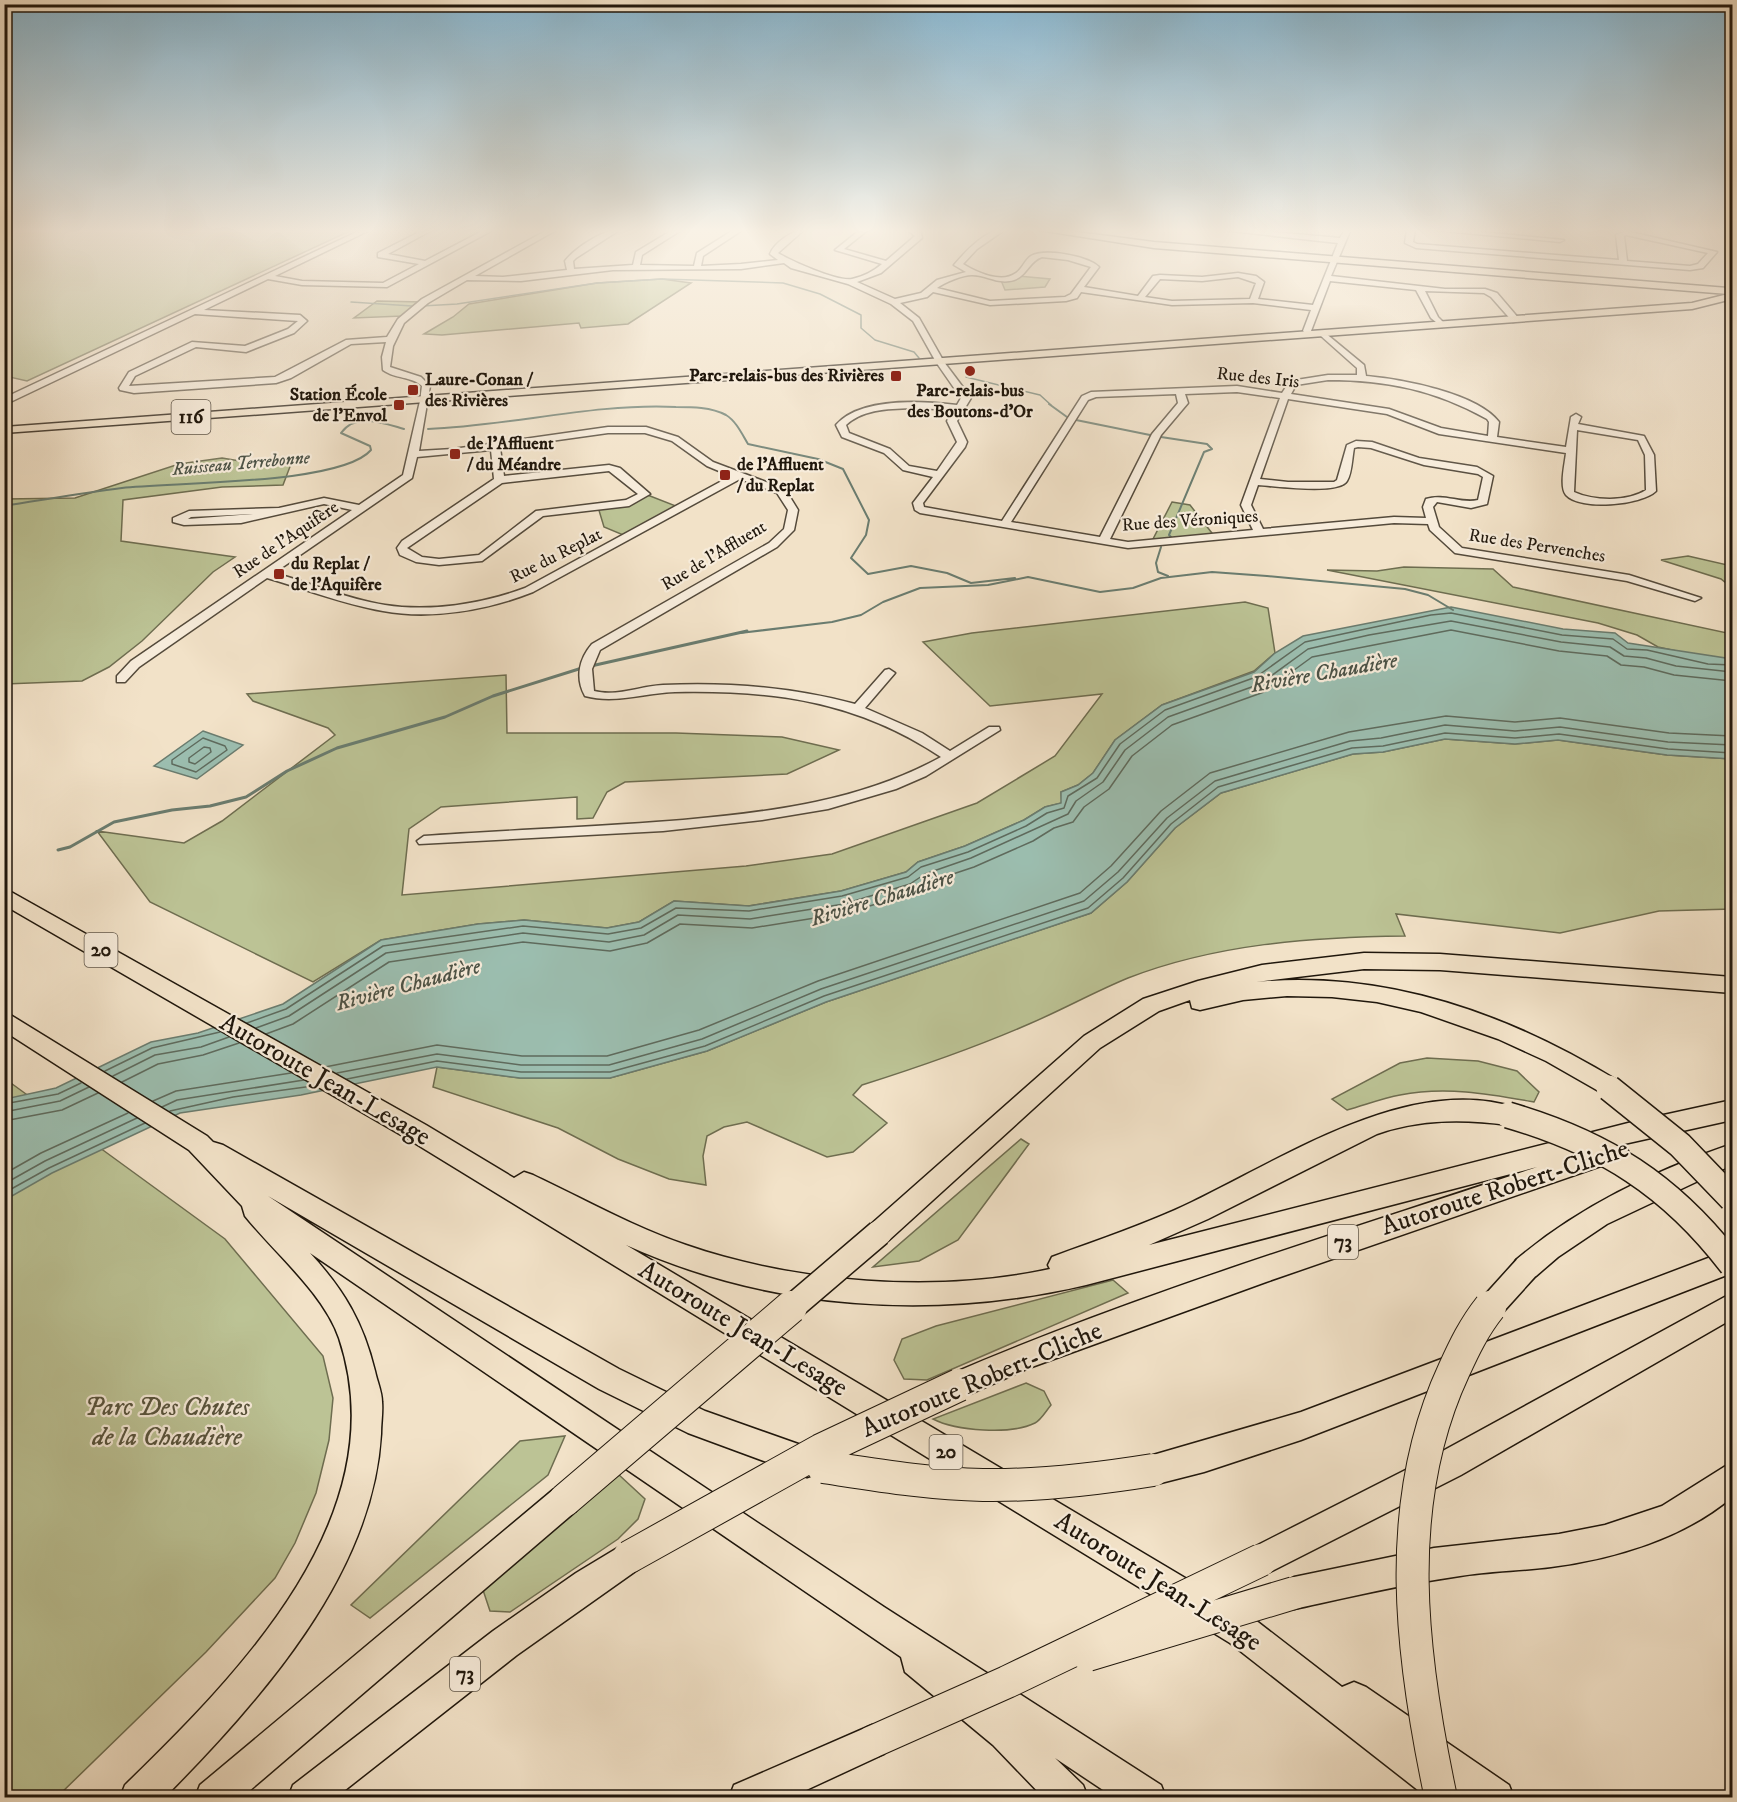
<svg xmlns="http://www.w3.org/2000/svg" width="1737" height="1802" viewBox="0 0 1737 1802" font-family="'IM FELL DW Pica',serif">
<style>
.green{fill:#bcc395;stroke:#6e6d50;stroke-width:1.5}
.water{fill:#9cbfb1;stroke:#6a7c6f;stroke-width:1.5}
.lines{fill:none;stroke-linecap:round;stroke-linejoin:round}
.shore{stroke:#5e6b5e;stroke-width:1.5}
.stream-far2{stroke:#6a7c6f;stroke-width:1.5}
.stream-far1{stroke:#6a7c6f;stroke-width:2}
.stream{stroke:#6a7c6f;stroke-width:3}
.minor-casing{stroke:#544a3b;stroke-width:3}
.major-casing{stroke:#20170c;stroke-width:3}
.highway-casing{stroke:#20170c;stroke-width:3}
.minor{fill:#f7ecdb;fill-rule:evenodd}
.major{fill:#f2e2c8;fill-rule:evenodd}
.highway{fill:#f2e2c8;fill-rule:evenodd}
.highway-bridge-far1-casing{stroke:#20170c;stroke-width:28;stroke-linecap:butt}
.highway-bridge-casing{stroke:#20170c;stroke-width:34;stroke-linecap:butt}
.highway-bridge-far1{stroke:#f2e2c8;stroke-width:25}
.highway-bridge{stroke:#f2e2c8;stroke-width:32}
.poi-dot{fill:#8f2418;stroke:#f7ecdb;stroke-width:2}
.labels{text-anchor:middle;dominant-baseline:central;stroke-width:4.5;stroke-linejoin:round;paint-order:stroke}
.far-poi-label{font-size:18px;font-weight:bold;fill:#20170c;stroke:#f7ecdb;text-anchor:start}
.far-street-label{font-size:18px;fill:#20170c;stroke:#f7ecdb}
.far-water-label{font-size:18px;font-style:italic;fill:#4b5246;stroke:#f7ecdb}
.shield{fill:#f7ecdb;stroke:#60574a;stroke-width:1.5}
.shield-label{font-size:20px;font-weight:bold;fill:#20170c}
.water-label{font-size:22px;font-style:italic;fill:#4b5246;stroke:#f7ecdb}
.near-street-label{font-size:26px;fill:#20170c;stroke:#f7ecdb}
.near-park-label{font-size:26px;font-style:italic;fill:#57533c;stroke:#f7ecdb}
</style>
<rect width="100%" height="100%" fill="#f2e2c8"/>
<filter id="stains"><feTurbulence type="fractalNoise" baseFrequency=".00333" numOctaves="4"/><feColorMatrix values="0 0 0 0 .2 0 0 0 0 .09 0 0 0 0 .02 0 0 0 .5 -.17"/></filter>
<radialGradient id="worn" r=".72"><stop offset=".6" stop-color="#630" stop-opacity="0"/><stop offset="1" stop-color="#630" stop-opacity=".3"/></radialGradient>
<!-- green -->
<path class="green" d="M4,229H354L27,381L5,376Z
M1018,276L1050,279L1045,287L1005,290L1000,278Z
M662,279L691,283L628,324L581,328L579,323L442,335L424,334L453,317L469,304L597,283Z
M377,301L422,302L403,316L354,318Z
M222,458L252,463L291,464L283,485L222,487L123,500L121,541L235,557L213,572L142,641L109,667L82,681L5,684V499L75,498L179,464Z
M645,494L681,508L628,537L604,527L598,507L629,503Z
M1172,502L1190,505L1215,537L1151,543Z
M1688,556L1732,566V588L1721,579L1661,560Z
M1404,567L1493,569L1513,587L1732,634V659L1709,658L1658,647L1637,635L1598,623L1327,570L1377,571Z
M1245,602L1268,608L1275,653L1254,671L1162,705L1115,740L1093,773L1078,785L1061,792L1062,803L1045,807L1024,820L965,846L918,862L906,872L841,891L748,906L674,901L639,922L607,928L524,920L478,924L381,940L313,982L150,902L97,831L184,843L222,821L335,735L328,728L253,701L247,694L506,675L507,733H676L782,737L839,750L787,774L625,782L607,792L593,818L577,819V797L441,807L409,829L402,895L746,866L832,854L977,803L1055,756L1102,694L990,706L923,642L972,633Z
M1445,739L1515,744L1558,740L1667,755L1732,759V909L1659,911L1560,933L1396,914L1405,936C1311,937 1216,944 1128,978C1094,992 1062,1010 1029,1024C974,1048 919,1067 862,1085L853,1095L887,1123L853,1152L827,1157L747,1122L724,1127L707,1136L703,1156L706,1185L669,1179L618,1159L558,1128L433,1087L437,1067L520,1078H610L707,1051L826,1002L1091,913L1127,882L1175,828L1221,793L1353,754L1383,752Z
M1427,1058L1478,1061L1517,1071L1539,1092L1534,1102C1489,1094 1446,1086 1400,1095C1383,1098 1365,1105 1347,1110L1332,1099L1400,1063Z
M4,1078L225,1239L323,1356L333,1398L329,1440L316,1493L295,1543L275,1578L206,1652L57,1797H5Z
M1021,1139L1029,1144L958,1240L919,1261L873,1267Z
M1113,1280L1128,1293L927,1380L904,1379L894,1360L902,1339L936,1326Z
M1026,1383L1044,1391L1051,1405C1046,1411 1041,1420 1035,1423C1011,1435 956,1431 933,1419Z
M565,1436L548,1475L370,1618L351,1605L520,1441Z
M618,1474L645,1499L638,1519L618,1539L510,1612L490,1611L483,1590Z"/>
<!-- water -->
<path class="water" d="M1451,607L1563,629L1615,633L1628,643L1732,659V759L1667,755L1558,740L1515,744L1445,739L1383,752L1353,754L1221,793L1175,828L1127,882L1091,913L826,1002L707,1051L610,1078H520L437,1067L301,1095L180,1113L52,1173L5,1200V1099L56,1088L151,1042L198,1033L283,1004L381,940L478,924L524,920L607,928L639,922L674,901L749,906L841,891L906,872L918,862L965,846L1024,820L1045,807L1061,803V792L1078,785L1093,773L1115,740L1162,705L1254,672L1275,653L1303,636Z
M203,731L243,745L197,779L154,766Z"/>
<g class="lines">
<!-- shore -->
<path class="shore" d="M203,738L225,746L227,750L196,772L172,764V760Z
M204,747L210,748L211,752L195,764L189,762V758Z
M247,1023L286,1009L383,946L523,926L608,934L641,928L676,908L749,911L842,896L908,877L921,867L968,852L1026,826L1047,813L1064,808L1068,796L1097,778L1120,744L1165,710L1256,677L1305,642L1431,615L1451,613L1562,635L1613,639L1627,649L1647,650L1708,664L1732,665
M256,1028L289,1016L386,953L523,933L609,942L644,935L678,915L750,919L844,904L910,884L925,874L971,858L1068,814L1076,801L1103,782L1125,750L1168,717L1260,684L1308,649L1369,635L1451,621L1561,642L1610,647L1624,656L1646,658L1676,666L1732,672
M266,1034L293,1024L389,962L523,942L610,951L647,943L680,924L752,928L846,913L913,893L929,882L974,867L1033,841L1054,828L1073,822L1084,807L1109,789L1132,756L1172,725L1264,692L1312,657L1451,630L1559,651L1607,656L1621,665L1644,667L1674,675L1732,681
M325,1067L437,1045L522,1056H607L699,1030L818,981L1080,893L1111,866L1161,811L1210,773L1349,732L1446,716L1515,722L1560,718L1669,733L1732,736
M105,1071L152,1048L220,1032
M337,1073L437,1054L521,1065H609L702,1039L821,989L1084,901L1118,872L1167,818L1215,781L1350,741L1381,738L1445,725L1515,731L1560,727L1668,742L1732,745
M113,1076L155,1055L201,1047L229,1037
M347,1079L437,1061L521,1072H610L705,1046L824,996L1088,908L1123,878L1171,824L1218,787L1352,748L1383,746L1445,733L1515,738L1559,734L1668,749L1732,753
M122,1082L158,1064L203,1055L239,1043
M153,1101L176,1091L291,1073
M4,1104L58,1094L81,1083
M162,1107L177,1100L304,1080
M170,1111L233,1097L313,1086
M4,1112L60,1101L89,1087
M4,1121L62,1110L98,1093
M4,1174L41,1153L128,1113
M4,1184L45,1161L137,1118
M4,1193L49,1168L145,1123"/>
<!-- stream-far2 -->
<path class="stream-far2" d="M351,302L412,306
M422,306L457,304L597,283L662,279L783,283L820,294L861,315V328L875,340L914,352L919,358
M966,377L1040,395L1051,405"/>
<!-- stream-far1 -->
<path class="stream-far1" d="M1049,404L1067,417
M1076,420L1150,435
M428,429C511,426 592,403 676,407C692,407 711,407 726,415C736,421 742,434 748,444L818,459L843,469L869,520L866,535L851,558L868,574L911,566L947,573L971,583L1015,578
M1161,437L1207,444L1212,449L1204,452L1169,535L1171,537
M4,506C43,500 82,493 122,488C173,482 341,485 371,450L370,446L341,433C356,412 383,423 404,429
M1161,547L1156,563L1158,572L1168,576
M740,633L832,622L861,615L883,602L920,588L988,585L1028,577L1100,592L1133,588L1161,578L1212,572L1267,576L1405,589L1428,595L1453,610"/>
<!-- stream -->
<path class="stream" d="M591,666L747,631
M58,850L70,847L114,822L172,810L210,806L246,797L287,771L337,748L445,717L493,696L582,668"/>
<defs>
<path id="minor" d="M363,229H372L275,276L302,281L383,283L419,264L378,257V253L425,229H434L388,254L425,261L486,229H495L387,287L302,285L268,279L204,310L300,315L307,321L294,333L246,352L196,347L135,376L129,386L275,377L346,340L387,337L398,319L422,299L549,229H558L475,276L503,277L567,270L565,261C575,248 604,229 621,229L576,258L573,261L574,269L633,265L636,252L674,229H683L642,255L640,265L694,266L697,253L735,229H744L703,256L701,266L741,264L778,260L770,254C774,243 794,229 805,229L778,253C791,261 838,282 852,279C862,277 874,271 882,264L835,250L861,229H869L844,249L886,261L915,236L907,229H920L922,238L881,273L857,282L895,299L921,293L937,280L966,272L954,265C967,250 986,229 1006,229L977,249L963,264C976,272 1001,284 1016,273C1022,269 1025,260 1031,256C1045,248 1088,256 1099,267L1084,287L1138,296L1153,276L1160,275L1202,277L1238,273L1256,276L1264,282L1258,299L1313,305L1338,243L1213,229H1238L1340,238L1345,229H1351L1331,276L1445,289H1485L1497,293L1520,320L1513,322L1491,297L1484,293L1425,291L1438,317L1446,325L1442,327L1431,318L1416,290L1330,281L1311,331L1313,334L1309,336L1303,331L1311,310L1253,303L1172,305L1081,292L1077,298L1066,301L990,305L933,292L927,297L900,303L919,318L944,362L971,398L957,421L967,442L965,447L923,503L924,507L1002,521L1082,396L1091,392L1237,386L1282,393L1290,381L1328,375H1357V368L1321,336L1320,334L1324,332L1364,365L1366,376C1401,379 1477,393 1499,422L1497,437L1566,447L1571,417L1576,414L1581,417L1578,424L1644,436L1654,455L1656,491C1642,505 1580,511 1566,495C1559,487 1565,463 1566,453L1439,434L1387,414L1288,399L1260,479L1288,482H1334L1337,480L1347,445L1356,441L1372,442L1419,458L1477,467L1493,476L1487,504L1471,508L1437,502L1433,507L1439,527L1462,548L1629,575L1701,598L1695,601L1627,581L1455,553L1430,530L1428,524L1394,523L1128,548L920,513L915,510L913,503L933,477L903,470L884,453L842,437L836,425C860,397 923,401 957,405L961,398L936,362L913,321L891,304L848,284L791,268L784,263L741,269L613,270L521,281L467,280L428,303L404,323L393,346L390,367L421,377L430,386L419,451L453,449L608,427H646L678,437L713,462L785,489L798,510L794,530L777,547L600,650L592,669L594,691C617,697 640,686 663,685C727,682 792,687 855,704L885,670L889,669L895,673L865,708L922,733L950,751L989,727H999L1000,730L926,776L896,789L828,809L762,820L663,831L419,844L417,841L424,836C510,830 597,827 683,820C772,812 861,801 941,757C857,701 774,690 675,692C644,693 615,704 585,696C575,678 579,659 592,644L769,543L784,529L788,510L777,493L740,479L533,592C488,610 431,620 383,611C343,604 305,589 267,578L139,667L125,682H117V676L131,661L352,510L324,504L241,523L184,525L173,522V518L189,511L279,508L324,498L359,505L403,475L420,401L422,386C411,376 395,379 383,370L382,357L386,342L351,344L291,378L276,383L134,393L120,390L119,388L129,372L192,342L245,346L288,329L298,321L195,314L4,405V398ZM1042,257L1068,260L1091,267L1071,294L1065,297L990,301L937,288C945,282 963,275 972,275C987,275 998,285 1014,280C1027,276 1029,261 1042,257ZM1238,277L1256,283L1250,299L1172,301L1145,297L1160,279L1202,281ZM1328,380C1387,380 1435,390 1487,419L1489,422L1488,436L1441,428L1389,409L1291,394L1296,385ZM1237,392L1280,398L1241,505L1253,530L1128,542L1110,539L1161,435L1188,403L1185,394ZM1176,394L1178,403L1152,434L1100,537L1011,522L1088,400L1096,397ZM915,408L954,410L947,421L957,442L937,471L909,466L890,449L849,433L846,425C864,408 892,409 915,408ZM1577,430L1638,440L1645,455L1646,490C1627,502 1594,501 1574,492ZM608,433H645L672,441L707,466L731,476L525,588C482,604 430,612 385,605C347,599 311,583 274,573L412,478L417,457L491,450L494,479L402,541L397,548L400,555L416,562L439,565L482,561L543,516L629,506L650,494L620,468L609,465L504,476L500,448ZM1358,447L1371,448L1424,465L1478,474L1483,477L1478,500C1461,504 1444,493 1426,499L1423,507L1426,518L1394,517L1263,529L1251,505L1258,485C1274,486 1339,495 1347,481C1352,473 1352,458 1354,448ZM609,471L638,494L626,500L536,511L479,555L439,559L422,557L407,548L502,483ZM253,514L188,519L191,517Z
M1407,229H1415L1413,242L1417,244L1619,260L1616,235L1626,231L1717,252L1703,268L1690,270L1416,248L1405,243ZM1626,235L1708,253L1698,264L1690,266L1627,261L1624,236Z
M1422,229H1450L1564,240L1560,242Z"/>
<path id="major" d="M1032,229H1054L1154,242L1728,288L1732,291L1728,294L1154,248Z
M1732,293V299L1692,309L4,433V427L1692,303Z"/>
<path id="highway" d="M4,888L426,1125L514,1178L524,1172L533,1175C584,1199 633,1227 686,1245C796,1283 937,1294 1050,1269L1048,1265L1052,1257C1100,1239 1147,1224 1192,1202C1286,1157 1410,1073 1517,1108L1520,1115L1517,1122L1508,1125C1463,1119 1420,1119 1377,1134L1208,1219L1149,1245L1636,1121L1732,1100V1120L1624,1144L1628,1151L1624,1158L1266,1282L1029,1368L959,1399L949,1395L944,1385L949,1375C1139,1293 1340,1233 1537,1167L1086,1285C933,1321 770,1310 626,1245L1254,1619L1342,1687L1354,1682L1366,1687L1509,1785L1514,1798H1428L1230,1643L408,1139L4,905Z
M1364,953L1440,954L1732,977V993L1440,970L1364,969L1256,982C1385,970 1509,1014 1618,1081L1621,1088L1618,1095L1609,1097L1546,1061L1498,1039L1421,1012L1377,1002L1332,997L1287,996L1243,1000L1200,1010L1192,1008L1190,1000L1159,1011L1100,1048L888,1241L879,1244L870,1241L866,1233L870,1225L1084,1036L1143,999L1198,981L1262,965Z
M4,1011L207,1136L213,1142L223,1145L619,1369L705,1411L818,1451L822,1462L818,1473L807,1477L688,1433L599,1389L268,1196L884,1607L1161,1785L1166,1798H1115L1055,1758L1083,1785L1088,1798H1044L993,1745L905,1672L901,1657L310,1253C344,1290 363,1322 375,1371C377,1381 382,1392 382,1402C383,1412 381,1423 381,1434C373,1576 259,1701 164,1798H120L125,1785C240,1673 398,1514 339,1338C324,1294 274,1252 245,1216L242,1206L189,1150L4,1031Z
M1732,1144V1165L1607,1224L1558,1257L1536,1276L1526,1280L1516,1276L1512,1268L1516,1260C1578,1207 1656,1170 1732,1144Z
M1732,1249V1273L1301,1440L1204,1472L1153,1485L1142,1481L1138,1470L1142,1459L1153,1455L1301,1412Z
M1732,1293V1319L1461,1475L1272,1571L1261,1576L1250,1571L1245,1560L1250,1549L1439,1453Z
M1732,1462V1497C1684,1538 1614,1559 1551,1567C1521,1571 1490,1571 1460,1576C1404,1584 1349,1597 1294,1609L1283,1604L1278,1593L1283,1582L1294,1577L1434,1548L1559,1534L1605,1525L1662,1506Z
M565,1485L576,1489L580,1500L576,1511L241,1798H195L200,1785L554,1489Z
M629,1541L640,1546L645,1557L640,1568L517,1655L335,1798H288L293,1785L493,1631L576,1573Z
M872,1725L884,1730L889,1742L884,1754L789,1798H729L734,1785Z"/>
</defs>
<!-- minor casing -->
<use href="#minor" class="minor-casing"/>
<!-- major casing -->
<use href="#major" class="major-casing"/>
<!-- highway casing -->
<use href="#highway" class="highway-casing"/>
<!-- minor -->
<use href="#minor" class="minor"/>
<!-- major -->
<use href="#major" class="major"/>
<!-- highway -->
<use href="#highway" class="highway"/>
<defs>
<path id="highway-bridge-far1" d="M1609,1088L1680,1145L1732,1199
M1508,1115C1604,1143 1671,1185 1732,1265
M790,1309L879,1233
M1489,1309L1526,1268"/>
<path id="highway-bridge" d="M823,1467C876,1475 929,1484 983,1485C1040,1486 1097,1479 1153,1470
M565,1500L791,1307
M629,1557L821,1450L959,1385
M1088,1655L1294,1593
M872,1742L1007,1682L1261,1560
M1441,1798C1411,1657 1391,1505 1454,1370C1464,1348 1474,1327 1490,1307"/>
</defs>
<!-- highway-bridge-far1 casing -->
<use href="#highway-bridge-far1" class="highway-bridge-far1-casing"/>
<!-- highway-bridge casing -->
<use href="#highway-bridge" class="highway-bridge-casing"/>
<!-- highway-bridge-far1 -->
<use href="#highway-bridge-far1" class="highway-bridge-far1"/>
<!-- highway-bridge -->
<use href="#highway-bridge" class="highway-bridge"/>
</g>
<!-- sky -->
<linearGradient id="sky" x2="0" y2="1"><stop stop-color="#89b8d2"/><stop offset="0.48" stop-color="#f9f2e6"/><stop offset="1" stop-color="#f9f2e6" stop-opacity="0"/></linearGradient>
<rect width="1737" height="481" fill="url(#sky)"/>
<!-- markers -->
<g class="poi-dot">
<circle cx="970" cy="371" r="6"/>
<rect x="890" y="370" width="12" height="12" rx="3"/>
<rect x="407" y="384" width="12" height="12" rx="3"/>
<rect x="393" y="399" width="12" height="12" rx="3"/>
<rect x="449" y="448" width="12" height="12" rx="3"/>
<rect x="719" y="469" width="12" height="12" rx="3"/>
<rect x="273" y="568" width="12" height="12" rx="3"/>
</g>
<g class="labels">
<!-- far-poi labels -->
<g class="far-poi-label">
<text x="884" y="376" text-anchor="end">Parc-relais-bus des Rivières</text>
<text x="425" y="380">Laure-Conan /<tspan x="425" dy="21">des Rivières</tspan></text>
<text x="970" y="391" text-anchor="middle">Parc-relais-bus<tspan x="970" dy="21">des Boutons-d'Or</tspan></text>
<text x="387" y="395" text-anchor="end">Station École<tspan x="387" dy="21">de l'Envol</tspan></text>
<text x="467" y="444">de l'Affluent<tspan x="467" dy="21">/ du Méandre</tspan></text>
<text x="737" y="465">de l'Affluent<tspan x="737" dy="21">/ du Replat</tspan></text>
<text x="291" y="564">du Replat /<tspan x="291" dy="21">de l'Aquifère</tspan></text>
</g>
<!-- far-street labels -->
<g class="far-street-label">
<text transform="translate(1258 378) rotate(6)">Rue des Iris</text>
<text transform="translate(1190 521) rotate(-4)">Rue des Véroniques</text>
<text transform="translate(286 540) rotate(-34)">Rue de l'Aquifère</text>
<text transform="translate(1537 546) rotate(9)">Rue des Pervenches</text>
<text transform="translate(556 556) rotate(-27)">Rue du Replat</text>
<text transform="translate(714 556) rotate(-31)">Rue de l'Affluent</text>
</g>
<!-- far-water labels -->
<g class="far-water-label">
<text transform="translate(241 464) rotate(-5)">Ruisseau Terrebonne</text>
</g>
<!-- shield labels -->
<g class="shield">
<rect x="171.5" y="400" width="39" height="34" rx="4.5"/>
<rect x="84.5" y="933" width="33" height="34" rx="4.5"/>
<rect x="1328" y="1225" width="30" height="34" rx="4.5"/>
<rect x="929.5" y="1435" width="33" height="34" rx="4.5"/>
<rect x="450" y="1657" width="30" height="34" rx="4.5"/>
</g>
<g class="shield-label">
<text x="191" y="417">116</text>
<text x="101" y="950">20</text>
<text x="1343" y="1242">73</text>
<text x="946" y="1452">20</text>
<text x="465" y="1674">73</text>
</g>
<!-- water labels -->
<g class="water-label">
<text transform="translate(1324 673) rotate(-10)">Rivière Chaudière</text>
<text transform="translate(882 898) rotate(-17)">Rivière Chaudière</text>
<text transform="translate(408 985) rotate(-15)">Rivière Chaudière</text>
</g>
<!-- near-street labels -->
<g class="near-street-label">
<text transform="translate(325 1080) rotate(30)">Autoroute Jean-Lesage</text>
<text transform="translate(1505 1188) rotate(-18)">Autoroute Robert-Cliche</text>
<text transform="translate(743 1329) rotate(31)">Autoroute Jean-Lesage</text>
<text transform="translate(982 1380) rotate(-23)">Autoroute Robert-Cliche</text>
<text transform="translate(1158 1582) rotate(32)">Autoroute Jean-Lesage</text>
</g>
<!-- near-park labels -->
<g class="near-park-label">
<text x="167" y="1407">Parc Des Chutes<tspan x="167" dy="30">de la Chaudière</tspan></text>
</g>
</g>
<!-- margin -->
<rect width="1737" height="1802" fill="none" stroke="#f2e2c8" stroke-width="24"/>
<rect x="6" y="6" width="1725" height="1790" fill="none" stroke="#20170c" stroke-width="3"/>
<rect x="12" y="12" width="1713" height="1778" fill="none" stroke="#20170c" stroke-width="1.5"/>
<rect width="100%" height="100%" filter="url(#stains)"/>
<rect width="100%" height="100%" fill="url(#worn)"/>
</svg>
